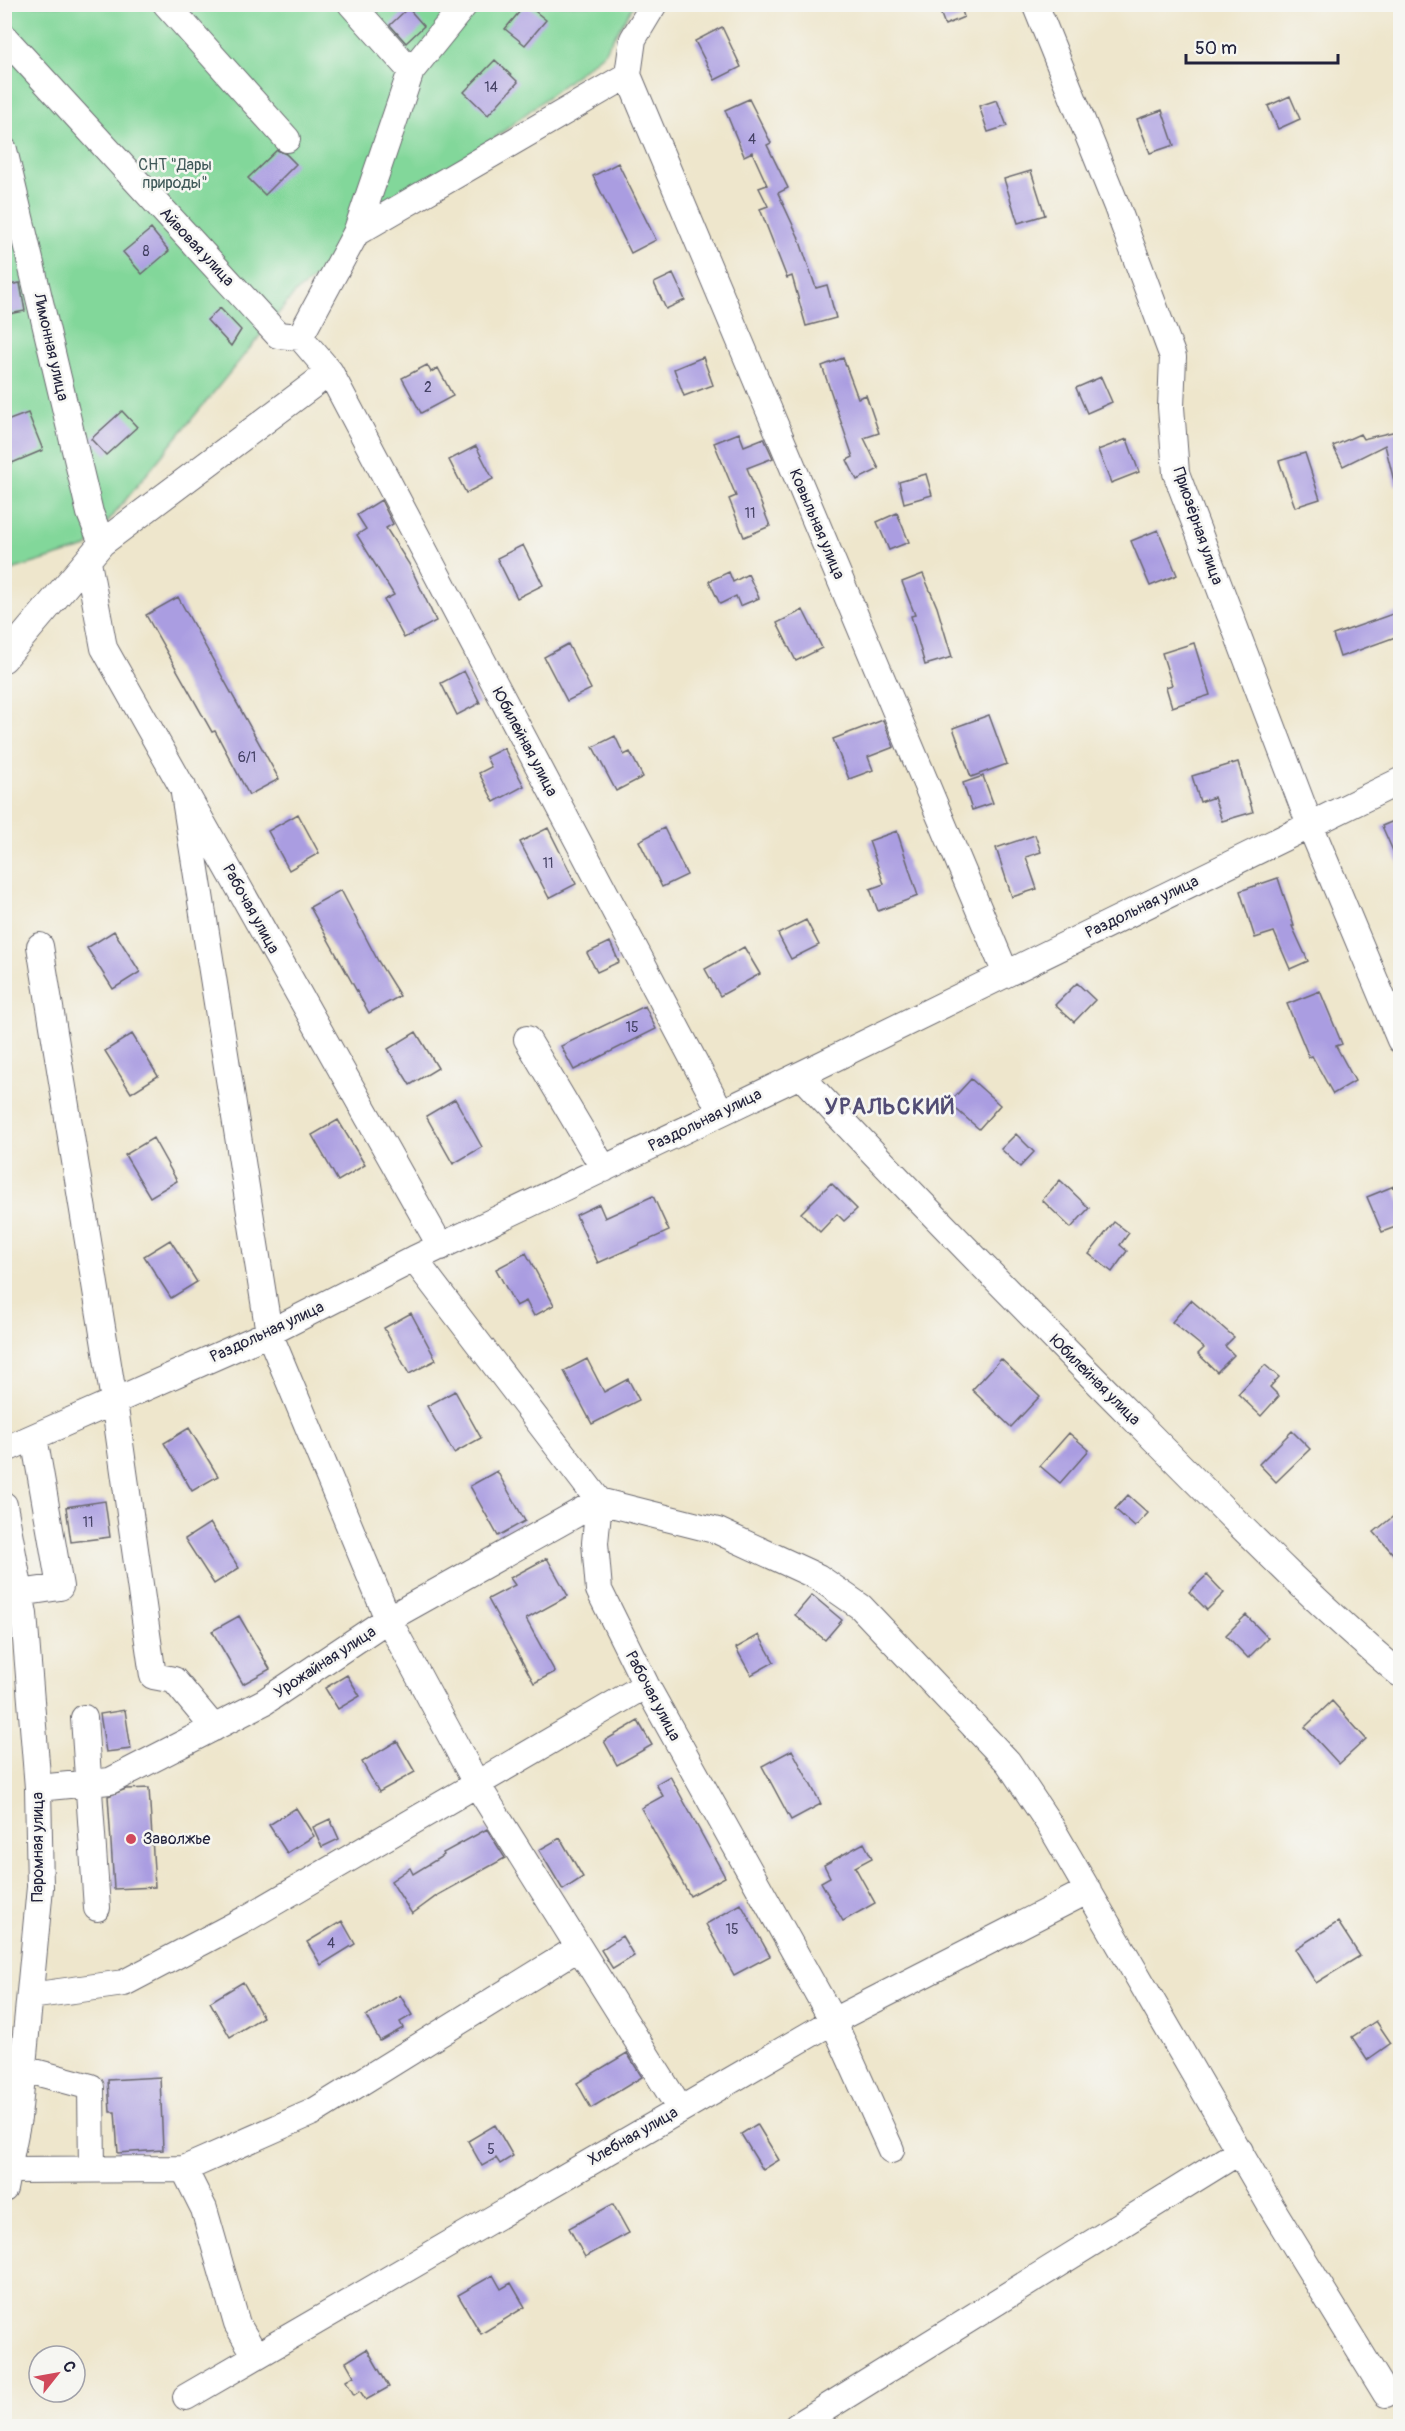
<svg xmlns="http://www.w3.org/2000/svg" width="1405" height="2431" viewBox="0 0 1405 2431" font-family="Pangolin,sans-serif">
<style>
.green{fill:#82d79a;stroke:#527c6a;stroke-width:1.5}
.building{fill:#aa9de1}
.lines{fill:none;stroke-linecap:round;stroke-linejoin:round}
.minor-casing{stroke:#69676e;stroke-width:28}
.minor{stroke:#fff;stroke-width:26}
.poi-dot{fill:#d1495b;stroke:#f6f6f2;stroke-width:2}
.labels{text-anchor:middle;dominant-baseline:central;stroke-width:5;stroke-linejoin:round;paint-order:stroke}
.number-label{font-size:14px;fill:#444164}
.park-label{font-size:16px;fill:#3f5858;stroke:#f6f6f2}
.street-label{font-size:16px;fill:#22223b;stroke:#f6f6f2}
.poi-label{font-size:16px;fill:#22223b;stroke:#f6f6f2;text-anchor:start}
.district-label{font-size:22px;font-weight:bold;letter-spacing:1.5px;fill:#524d75;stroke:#f6f6f2}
</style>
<rect width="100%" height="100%" fill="#f6f6f2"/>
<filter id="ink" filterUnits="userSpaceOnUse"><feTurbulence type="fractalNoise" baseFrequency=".0167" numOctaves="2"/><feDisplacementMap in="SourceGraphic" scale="12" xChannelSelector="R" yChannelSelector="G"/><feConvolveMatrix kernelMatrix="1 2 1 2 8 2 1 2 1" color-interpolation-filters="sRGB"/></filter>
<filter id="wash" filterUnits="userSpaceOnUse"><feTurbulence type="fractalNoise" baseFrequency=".008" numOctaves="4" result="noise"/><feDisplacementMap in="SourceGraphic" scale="24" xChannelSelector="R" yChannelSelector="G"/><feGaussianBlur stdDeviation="1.35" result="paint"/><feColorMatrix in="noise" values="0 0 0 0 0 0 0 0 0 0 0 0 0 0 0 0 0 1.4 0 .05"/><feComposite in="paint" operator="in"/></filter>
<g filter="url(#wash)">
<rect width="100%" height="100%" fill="#eee6cc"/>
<!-- green -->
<path class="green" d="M5,5H634L603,54L295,293L87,547L5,572Z"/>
<g id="blocks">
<!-- building -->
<path class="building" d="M526,4L546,20L525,45L505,29Z
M937,4H960L964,17L945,25Z
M408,8L424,26L406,43L390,25Z
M722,27L741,67L715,80L695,41Z
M495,60L518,82L488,115L464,92Z
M1290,96L1300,119L1278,129L1268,106Z
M749,99L771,143L767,145L788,188L778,193L798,236L816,288L827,285L836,318L806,326L792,276L787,278L760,209L768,206L759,188L767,185L752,152L744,156L725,110Z
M997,100L1007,126L988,132L979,106Z
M1162,110L1174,145L1150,153L1137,119Z
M277,150L286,154L296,164L265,195L248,178Z
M618,163L656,240L631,253L593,176Z
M1031,171L1045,215L1018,223L1004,179Z
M151,229L169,251L142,274L123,252Z
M673,274L685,300L666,309L654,283Z
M20,283L25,311L4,315V286Z
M220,308L241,330L231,346L207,320Z
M703,357L713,385L684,396L674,369Z
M843,358L858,398L866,395L879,433L864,438L879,469L857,480L847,460L853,457L822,366Z
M427,365L431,372L438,368L453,396L421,413L402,378Z
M1101,377L1112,402L1087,413L1076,388Z
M122,411L137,427L106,455L91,439Z
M28,413L43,450L12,463L4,444V422Z
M1401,430V484L1395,485L1385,445L1343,466L1333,446L1360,434L1363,439Z
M739,433L744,446L764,438L773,458L747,468L770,526L744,537L729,499L736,496L714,443Z
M1127,439L1139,472L1111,483L1098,450Z
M476,446L493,479L466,493L449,460Z
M1305,453L1320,499L1295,507L1279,461Z
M926,474L932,495L904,503L899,482Z
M381,500L393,524L386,528L409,564L436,621L404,638L384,600L394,595L357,535L366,529L357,515Z
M897,513L909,542L889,550L877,522Z
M1158,530L1177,575L1150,586L1131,541Z
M523,545L543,585L517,598L497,558Z
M729,572L733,582L748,574L759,598L740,606L736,596L720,604L709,581Z
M923,574L937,607L952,657L925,665L911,616L915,615L902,582Z
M178,597L279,779L249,795L215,731L212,732L146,615Z
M803,610L822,648L796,661L777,623Z
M1401,611V635L1340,657L1333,635Z
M1194,643L1210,695L1172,707L1166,687L1172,685L1162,653Z
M568,644L591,689L567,701L544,657Z
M464,671L480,703L457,715L441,683Z
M989,715L1007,764L971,777L953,728Z
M883,720L894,747L868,757L873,770L849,779L833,739Z
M615,736L624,755L630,752L643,777L616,791L593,747Z
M504,748L524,786L494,802L479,773L491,767L486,757Z
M1238,762L1253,812L1222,821L1214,797L1200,802L1192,776Z
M983,776L993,803L972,810L963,783Z
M298,814L319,853L289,870L268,831Z
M1401,818V869L1382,826Z
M548,828L576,884L549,898L520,842Z
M664,828L687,875L662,887L639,841Z
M897,831L918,896L878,911L870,889L884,884L869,841Z
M1035,835L1041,852L1026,857L1037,889L1012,897L996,848Z
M1278,878L1294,926H1292L1308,961L1290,969L1274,932L1255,938L1240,891Z
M341,890L378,961L400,996L369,1013L310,907Z
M806,920L819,945L791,959L778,934Z
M114,931L140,972L113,989L87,948Z
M610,942L619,962L597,972L587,953Z
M744,947L760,974L720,996L705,969Z
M1077,983L1095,1000L1074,1022L1055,1005Z
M1320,991L1342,1044L1336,1046L1355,1081L1333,1094L1312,1056L1309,1057L1287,1004Z
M645,1006L656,1029L574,1070L561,1046Z
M416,1032L438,1068L410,1085L388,1049Z
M132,1034L158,1076L131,1093L105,1051Z
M971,1079L1000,1105L979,1129L949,1103Z
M455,1099L482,1147L453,1164L426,1116Z
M338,1120L365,1165L338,1181L312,1135Z
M1016,1134L1034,1152L1020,1167L1001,1149Z
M153,1138L177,1181L150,1197L125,1155Z
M1060,1180L1089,1208L1071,1228L1042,1200Z
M831,1183L857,1209L844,1221L837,1214L820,1232L801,1213Z
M1394,1186L1401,1203V1225L1382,1232L1367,1197Z
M653,1196L669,1231L598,1263L576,1215L599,1204L605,1218Z
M1114,1222L1129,1233L1120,1245L1127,1251L1112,1272L1089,1254Z
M170,1240L197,1282L171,1298L144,1256Z
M526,1253L554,1305L534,1316L526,1301L516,1306L496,1269Z
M1191,1300L1234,1337L1225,1346L1234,1355L1217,1372L1198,1354L1204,1348L1172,1322Z
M411,1313L436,1360L409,1374L384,1328Z
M587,1359L604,1392L628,1379L639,1400L592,1424L564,1371Z
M1001,1359L1040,1396L1011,1427L972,1390Z
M1265,1365L1279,1377L1270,1387L1279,1396L1261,1416L1238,1394Z
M455,1391L481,1438L454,1453L427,1406Z
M189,1428L218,1476L192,1491L164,1443Z
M1292,1431L1310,1449L1276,1482L1259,1464Z
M1069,1433L1089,1450L1060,1483L1040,1466Z
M497,1471L525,1521L498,1536L470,1486Z
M1128,1495L1148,1513L1135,1527L1115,1509Z
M105,1501L110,1537L71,1542L66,1507Z
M1401,1510V1563L1374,1532Z
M210,1523L239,1568L214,1584L185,1539Z
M547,1558L568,1596L526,1619L555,1672L534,1683L488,1599L515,1585L510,1578Z
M1207,1575L1224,1593L1207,1610L1189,1592Z
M812,1595L842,1620L825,1640L795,1615Z
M1246,1615L1268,1638L1248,1658L1226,1635Z
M239,1616L270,1669L243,1684L212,1631Z
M759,1635L774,1662L751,1675L736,1648Z
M347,1675L360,1696L338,1709L325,1688Z
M1332,1701L1366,1739L1339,1764L1305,1727Z
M125,1710L131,1749L106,1752L100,1714Z
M638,1721L652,1745L617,1765L604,1741Z
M397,1741L415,1772L379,1792L362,1762Z
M792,1750L821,1804L791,1820L762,1766Z
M670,1776L725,1877L690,1896L641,1808L663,1796L656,1784Z
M149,1788L155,1887L114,1889L108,1796L126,1789Z
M296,1808L314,1836L287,1853L269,1825Z
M330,1819L339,1839L322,1847L313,1827Z
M487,1829L505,1858L438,1895L412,1914L391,1881L410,1868L413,1874L444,1855L443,1853Z
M560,1838L583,1877L563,1890L539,1850Z
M864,1843L872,1858L855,1867L875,1903L843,1921L821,1882L830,1877L824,1865Z
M741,1904L770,1956L734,1975L706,1924Z
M342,1921L355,1944L321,1965L307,1942Z
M1338,1922L1360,1956L1316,1983L1295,1949Z
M622,1936L634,1956L613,1969L601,1950Z
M243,1982L263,2017L230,2037L210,2002Z
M400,1995L412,2015L400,2022L403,2028L380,2041L366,2016Z
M1376,2021L1391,2043L1367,2060L1352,2037Z
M627,2053L642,2077L591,2108L577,2083Z
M160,2077L163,2150L118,2153L115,2112H110L108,2080Z
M757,2124L779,2160L763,2170L741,2134Z
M495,2125L513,2156L500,2164L496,2158L482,2166L468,2141Z
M613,2204L629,2233L585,2257L569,2228Z
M493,2275L501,2289L511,2283L525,2307L481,2334L458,2295Z
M367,2349L389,2387L366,2400L360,2391L354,2395L346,2381L354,2376L346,2362Z"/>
</g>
</g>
<g filter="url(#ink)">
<use href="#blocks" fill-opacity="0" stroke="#69676e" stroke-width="1.5"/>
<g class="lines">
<defs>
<path id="minor" d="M166,4L287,139
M351,4L411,71
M1035,4L1117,207L1173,357L1171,407L1176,473L1310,825L1400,1040
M4,37L278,335L300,337
M628,75L1006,974
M4,150L90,513L102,543
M356,233L411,71L465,4
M330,372L721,1112
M88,562L104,648L441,1247
M4,659L102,543L330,372L300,337L356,233L628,75L633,39L654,4
M183,787L269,1333L388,1619L476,1783L680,2109
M40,946L114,1401L153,1676L174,1680L214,1728
M527,1039L604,1169
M800,1075C910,1193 1024,1308 1138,1423C1224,1509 1308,1597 1400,1674
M414,1259L599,1501L595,1543L599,1590L646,1685L833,2021L891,2150
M4,1450L269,1333L414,1259L800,1075L1400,781
M4,1505L24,1614L38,1788L40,1887L18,2118L4,2189
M20,1593L60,1587L34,1437
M84,1718L97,1908
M38,1788L110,1781L264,1702L388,1619L599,1501L718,1531L818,1577L861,1607L1008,1762L1050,1825L1272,2208L1386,2394
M30,1996L124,1983L244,1920L646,1685
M20,2068L91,2087L92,2169
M184,2169L204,2209L237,2324L256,2356
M9,2170L184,2169L313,2112L578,1948
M186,2397L833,2021L1089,1890
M797,2426L1240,2151"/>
</defs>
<!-- minor casing -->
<use href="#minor" class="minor-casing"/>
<!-- minor -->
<use href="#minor" class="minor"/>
</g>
</g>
<!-- markers -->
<circle class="poi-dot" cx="131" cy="1839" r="6"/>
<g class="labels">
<!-- number labels -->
<g class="number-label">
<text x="491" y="87">14</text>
<text x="752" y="139">4</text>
<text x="146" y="251">8</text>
<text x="428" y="387">2</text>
<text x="750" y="513">11</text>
<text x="247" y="757">6/1</text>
<text x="548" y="863">11</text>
<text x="632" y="1027">15</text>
<text x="88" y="1522">11</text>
<text x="732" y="1929">15</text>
<text x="331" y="1943">4</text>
<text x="491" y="2149">5</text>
</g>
<!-- park labels -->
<g class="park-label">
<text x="175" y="165">СНТ "Дары<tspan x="175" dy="18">природы"</tspan></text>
</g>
<!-- street labels -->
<g class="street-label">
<text transform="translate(197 247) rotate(47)">Айвовая улица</text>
<text transform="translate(51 347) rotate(77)">Лимонная улица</text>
<text transform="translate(817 524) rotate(67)">Ковыльная улица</text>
<text transform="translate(1198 526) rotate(71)">Приозёрная улица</text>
<text transform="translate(525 742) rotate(62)">Юбилейная улица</text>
<text transform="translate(1142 907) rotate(-26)">Раздольная улица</text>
<text transform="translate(251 909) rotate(61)">Рабочая улица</text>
<text transform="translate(705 1120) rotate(-26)">Раздольная улица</text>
<text transform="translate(267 1332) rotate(-25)">Раздольная улица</text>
<text transform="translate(1095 1380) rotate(45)">Юбилейная улица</text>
<text transform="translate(325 1662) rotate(-33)">Урожайная улица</text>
<text transform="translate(653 1696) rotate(62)">Рабочая улица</text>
<text transform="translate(38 1847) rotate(-90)">Паромная улица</text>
<text transform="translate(633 2136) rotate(-30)">Хлебная улица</text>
</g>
<!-- poi labels -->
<g class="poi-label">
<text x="143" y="1839">Заволжье</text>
</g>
<!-- district labels -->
<g class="district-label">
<text x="890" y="1107">УРАЛЬСКИЙ</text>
</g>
</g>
<!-- margin -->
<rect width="1405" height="2431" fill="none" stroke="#f6f6f2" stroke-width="24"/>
<!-- north arrow -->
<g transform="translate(57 2374) rotate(59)"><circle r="28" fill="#f6f6f2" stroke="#a1a1a9" stroke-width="1.5"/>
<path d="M0-4.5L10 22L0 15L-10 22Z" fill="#d1495b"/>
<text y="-9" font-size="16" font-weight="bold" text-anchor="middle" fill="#22223b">С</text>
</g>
<!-- scale -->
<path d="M1186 54v9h152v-9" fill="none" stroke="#22223b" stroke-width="3"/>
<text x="1195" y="54" font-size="18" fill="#22223b" stroke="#f6f6f2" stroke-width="4.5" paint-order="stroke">50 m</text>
</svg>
